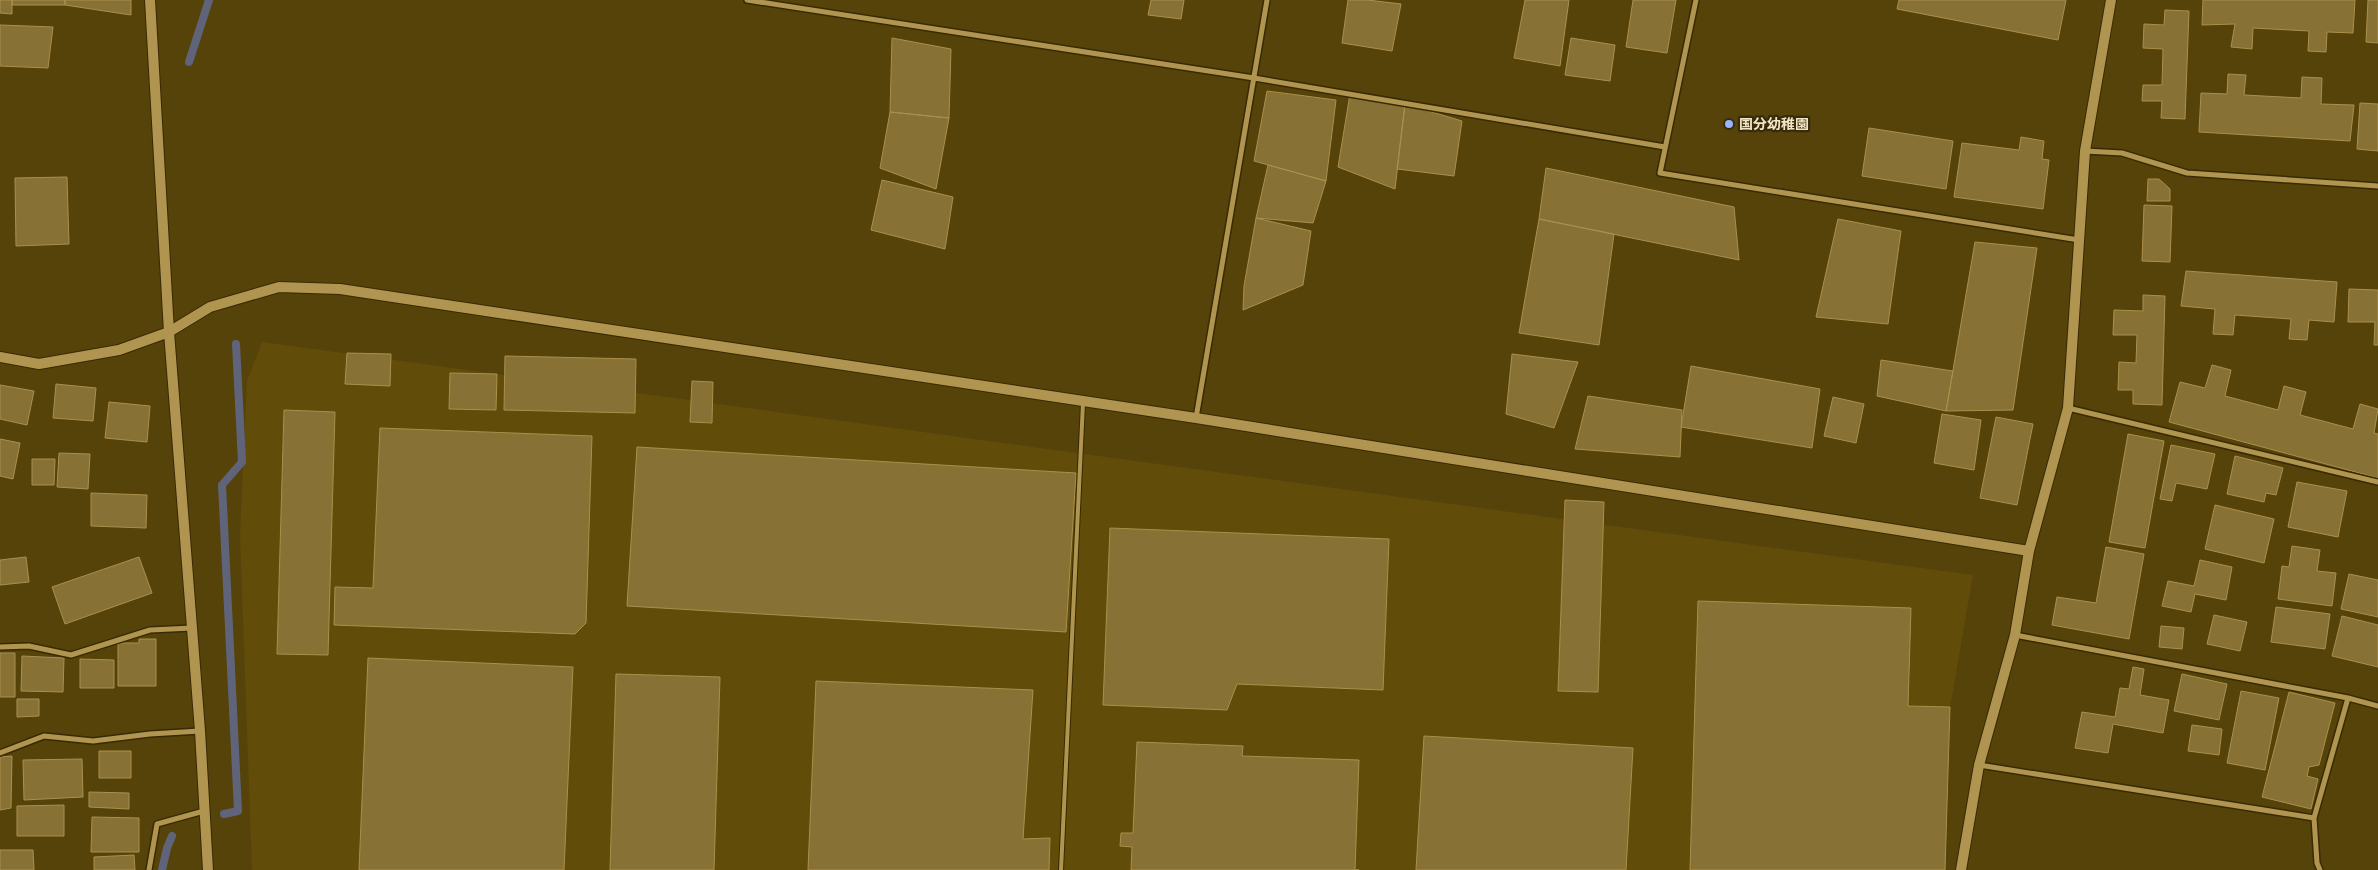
<svg xmlns="http://www.w3.org/2000/svg" width="2378" height="870" viewBox="0 0 2378 870" font-family="Figtree,'Noto Sans JP',sans-serif">
<style>
.built{fill:#624c09}
.lines{fill:none;stroke-linecap:round;stroke-linejoin:round}
.stream{stroke:#5f647b;stroke-width:8}
.building{fill:#887134;stroke:#ab904c}
.lane-casing{stroke:#382a04;stroke-width:6}
.street-casing{stroke:#382a04;stroke-width:8}
.secondary-casing{stroke:#382a04;stroke-width:12}
.lane{stroke:#b09550;stroke-width:4}
.street{stroke:#b09550;stroke-width:5}
.secondary{stroke:#b09550;stroke-width:10}
.poi-dot{fill:#9ab5fd;stroke:#362b0d;stroke-width:2}
.labels{text-anchor:middle;dominant-baseline:central;stroke-width:4.5;stroke-linejoin:round;paint-order:stroke}
.poi-label{font-size:14px;font-weight:bold;fill:#f4e6c4;stroke:#362b0d;text-anchor:start}
</style>
<rect width="100%" height="100%" fill="#56430a"/>
<!-- built -->
<path class="built" d="M262,342L1973,575L1922,870H252L240,536L247,381Z"/>
<g class="lines">
<!-- stream -->
<path class="stream" d="M189,62L209,0
M224,814L238,811L222,485L242,462L236,344
M162,870L167,848L172,836"/>
</g>
<!-- building -->
<path class="building" d="M0,0H12V14L0,13Z
M12,0H65V5H12Z
M65,0H131V15L65,5Z
M1151,0H1184L1181,19L1148,15Z
M1348,0H1368L1401,4L1392,51L1342,43Z
M1525,0H1569L1560,66L1514,58Z
M1633,0H1676L1667,53L1626,47Z
M1899,0H2066L2058,40L1897,9Z
M2203,0H2355L2353,33L2327,32L2326,52L2308,51L2309,31L2253,28L2252,49L2231,47L2235,24L2202,25Z
M2368,0H2378V43L2366,42Z
M2165,10L2189,11L2185,119L2161,118L2162,101H2142L2143,85H2162L2163,49L2143,48L2144,24L2164,25Z
M0,25L53,27L48,68L0,66Z
M892,38L951,49L949,118L890,112Z
M1571,38L1615,45L1610,81L1565,75Z
M2228,74L2246,75L2244,95L2301,98L2302,77L2322,78L2321,104L2354,105L2350,141L2199,132L2201,93L2227,94Z
M1267,91L1336,100L1326,181L1254,161Z
M1350,94L1405,104L1395,189L1338,167Z
M2360,103L2378,104V151L2357,149Z
M1405,104L1462,121L1454,176L1397,169Z
M890,112L949,118L936,189L880,168Z
M1869,128L1953,141L1946,189L1862,176Z
M2021,137L2044,141L2042,159L2049,160L2043,209L1954,197L1962,143L2019,150Z
M1268,165L1326,181L1313,223L1256,218Z
M1546,168L1734,207L1739,260L1539,219Z
M67,177L69,244L16,246L15,178Z
M2148,179H2159L2170,189V201H2147Z
M882,180L953,197L945,249L871,230Z
M2144,205L2172,206L2170,262L2142,261Z
M1256,218L1311,231L1303,285L1243,310L1244,286Z
M1539,219L1614,234L1599,345L1519,333Z
M1838,219L1901,231L1888,324L1816,317Z
M1975,242L2037,248L2013,410L1946,411Z
M2186,271L2337,282L2334,322L2309,320L2307,340L2289,339L2291,319L2235,315L2233,335L2213,334L2215,309L2181,306Z
M2349,289L2378,290V345H2374L2375,322H2348Z
M2143,295L2165,296L2162,405L2133,404V390H2118L2119,362L2136,363L2137,335H2113L2114,310L2143,311Z
M347,353L391,354L390,386L345,384Z
M1512,354L1578,362L1554,428L1506,414Z
M505,356L636,359L635,413L504,410Z
M1881,360L1953,371L1946,411L1877,396Z
M2212,365L2231,370L2225,396L2278,410L2284,386L2306,392L2300,415L2353,429L2360,404L2378,409L2374,433L2378,434V478L2169,422L2180,382L2205,388Z
M1691,366L1820,389L1812,448L1681,427Z
M450,373L497,374L496,410L449,409Z
M692,381L713,382L712,423L690,422Z
M56,384L96,388L93,421L53,418Z
M0,385L34,391L27,425L0,419Z
M1588,396L1682,410L1680,457L1575,449Z
M1833,397L1864,404L1856,443L1824,436Z
M109,402L150,406L147,442L105,438Z
M284,410L335,412L328,655L277,654Z
M1942,414L1981,420L1974,470L1934,463Z
M1996,417L2033,424L2017,505L1980,498Z
M380,428L592,436L586,623L575,634L334,625L335,587L373,588Z
M2128,434L2164,441L2145,548L2109,542Z
M0,439L20,443L13,479L0,476Z
M2171,445L2215,454L2207,489L2176,483L2172,501L2160,499Z
M637,447L1076,473L1066,632L627,606Z
M59,453L90,454L88,489L57,487Z
M2235,456L2283,468L2276,495L2266,493L2264,502L2227,494Z
M32,459H55L54,485H32Z
M2297,482L2347,491L2338,537L2288,527Z
M91,493L147,495L146,528L91,526Z
M1565,500L1604,502L1598,692L1558,691Z
M2215,505L2274,519L2264,563L2205,549Z
M1110,528L1389,539L1383,690L1237,684L1227,710L1103,705Z
M2292,546L2320,550L2317,571L2336,573L2332,606L2278,599L2282,566L2289,567Z
M2106,547L2144,554L2129,639L2052,625L2057,597L2096,603Z
M26,557L29,582L0,585V560Z
M139,557L152,593L65,624L52,587Z
M2200,560L2232,567L2226,600L2195,594L2191,612L2162,606L2168,581L2194,586Z
M2349,574L2378,580V617L2341,609Z
M1698,601L1911,608L1908,706L1950,707L1945,870H1690Z
M2276,607L2330,614L2325,649L2271,642Z
M2214,615L2247,622L2240,651L2207,644Z
M2342,616L2378,625V667L2332,656Z
M2161,626L2184,628L2182,649L2159,647Z
M139,639H156V686H118V643H139Z
M0,653H15V697H0Z
M22,656L64,658L63,692L21,691Z
M368,658L573,667L564,870H359Z
M80,659L114,660V688H80Z
M2133,667L2144,669L2140,695L2169,700L2163,733L2113,724L2108,753L2075,748L2082,712L2115,717L2120,688L2129,689Z
M616,674L720,677L714,870H610Z
M2182,674L2227,684L2219,720L2174,711Z
M816,681L1033,690L1023,839L1050,838L1049,870H808Z
M2241,691L2279,698L2265,770L2227,763Z
M2289,692L2335,703L2319,765L2309,767L2307,776L2318,779L2311,809L2262,797Z
M17,699H39V716L17,717Z
M2192,725L2222,729L2219,755L2188,751Z
M1424,736L1633,748L1626,870H1416Z
M1137,742L1243,746L1242,756L1359,760L1355,870H1359H1131L1132,847L1120,846L1121,833H1133Z
M99,751H131V778H99Z
M12,756L11,808L0,810V757Z
M82,759L83,797L24,800L23,760Z
M89,792L129,793V809L89,807Z
M64,805V836H17V806Z
M92,817L139,818V852H91Z
M0,850H33L34,870H0Z
M134,855L135,870H94V857Z"/>
<g class="lines">
<defs>
<path id="lane" d="M1061,870L1083,403"/>
<path id="street" d="M747,0L1254,78L1665,147
M1696,0L1660,173L2079,240
M2085,151L2122,153L2187,173L2378,186
M2068,408L2378,482
M1196,418L1267,0
M2015,635L2348,698L2314,818L2317,863L2320,870
M0,647L29,646L71,655L150,630L192,628
M2348,698L2378,706
M0,753L44,736L93,741L150,734L200,731
M1979,765L2314,818
M149,870L157,824L204,811"/>
<path id="secondary" d="M150,0L169,332L200,731L208,870
M0,357L39,364L119,350L169,332L210,307L279,287L340,289L1196,418L2029,551
M1961,870L1979,765L2015,635L2029,551L2068,408L2085,151L2111,0"/>
</defs>
<!-- lane casing -->
<use href="#lane" class="lane-casing"/>
<!-- street casing -->
<use href="#street" class="street-casing"/>
<!-- secondary casing -->
<use href="#secondary" class="secondary-casing"/>
<!-- lane -->
<use href="#lane" class="lane"/>
<!-- street -->
<use href="#street" class="street"/>
<!-- secondary -->
<use href="#secondary" class="secondary"/>
</g>
<!-- markers -->
<circle class="poi-dot" cx="1729" cy="124" r="5"/>
<g class="labels">
<!-- poi labels -->
<g class="poi-label">
<text x="1739" y="124">国分幼稚園</text>
</g>
</g>
</svg>
